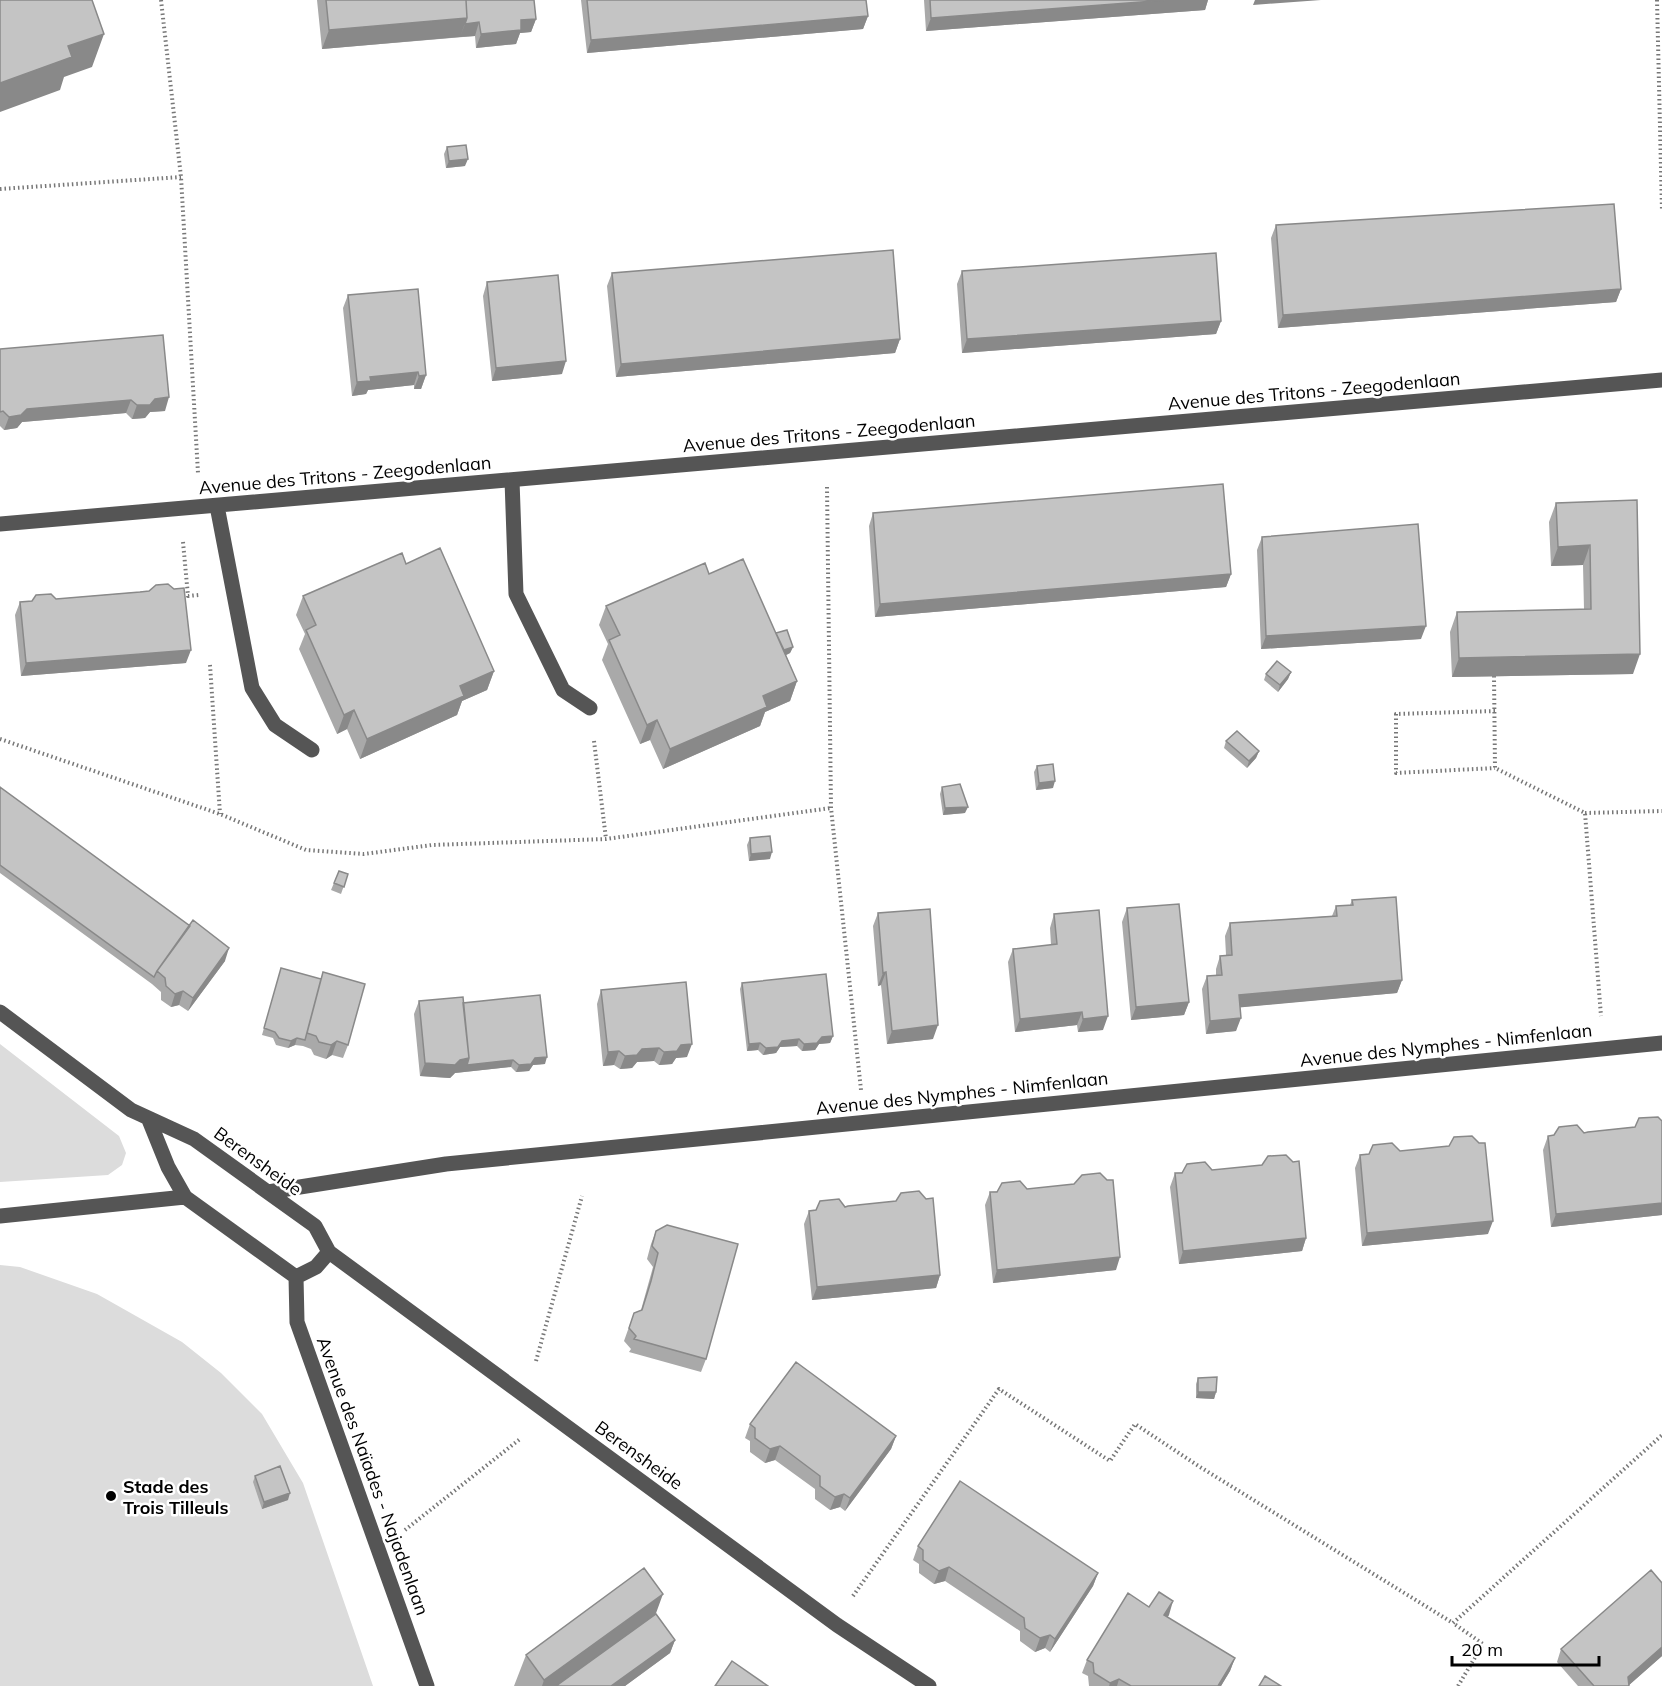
<svg xmlns="http://www.w3.org/2000/svg" width="1662" height="1686" viewBox="0 0 1662 1686" font-family="Mulish,sans-serif">
<style>
.green{fill:#dcdcdc}
.lines{fill:none;stroke-linecap:round;stroke-linejoin:round}
.path{stroke:#777;stroke-width:4;stroke-dasharray:1.5 3;stroke-linecap:butt}
.minor{stroke:#555;stroke-width:15}
.wall{fill:#a9a9a9}
.shaded-wall{fill:#898989}
.building{fill:#c4c4c4;stroke:#898989;stroke-width:1.5}
.poi-dot{fill:#000;stroke:#fff;stroke-width:2}
.labels{text-anchor:middle;dominant-baseline:central;stroke-width:5;stroke-linejoin:round;paint-order:stroke}
.street-label{font-size:18px;fill:#000;stroke:#fff}
.poi-label{font-size:18px;font-weight:bold;fill:#000;stroke:#fff;text-anchor:start}
</style>
<rect width="100%" height="100%" fill="#fff"/>
<!-- green -->
<path class="green" d="M0,1044L119,1136L126,1153L122,1165L108,1175L0,1182Z
M0,1265L20,1267L97,1294L182,1342L221,1373L262,1414L303,1483L373,1686H0Z"/>
<g class="lines">
<!-- path -->
<path class="path" d="M161,0L181,177L198,473
M1657,0L1662,211
M0,189L181,177
M827,487L831,808L861,1090
M183,542L188,596L199,595
M210,665L220,814
M1494,676L1495,768L1585,813L1601,1016
M1495,711L1396,714V773L1495,768
M0,739L220,814L306,850L364,854L432,845L606,839L831,808
M594,741L606,839
M1585,813L1662,811
M536,1361L582,1196
M405,1530L520,1439
M853,1596L999,1389L1110,1461L1135,1424L1200,1467L1453,1623
M1458,1686L1483,1644L1453,1623L1662,1435"/>
<!-- minor -->
<path class="minor" d="M512,480L516,594L563,690L590,708
M217,506L252,688L275,725L312,750
M0,524L1662,380
M0,1012L131,1110L194,1139L315,1226L329,1252L837,1625L929,1686
M149,1120L168,1167L185,1197L296,1277L316,1267L329,1252
M268,1192L446,1164L1662,1043
M0,1216L185,1197
M296,1277L297,1322L427,1686"/>
</g>
<!-- wall -->
<path class="wall" d="M317,0H534L536,19L531,32L520,33L516,44L476,48L475,36L322,49Z
M581,0H866L868,16L863,29L587,53Z
M924,0H1208L1205,10L926,31Z
M447,147L465,166L446,168L444,154Z
M1276,225L1621,289L1616,302L1278,328L1271,238Z
M962,271L1221,321L1216,334L962,353L957,284Z
M612,273L900,339L895,353L616,377L607,286Z
M487,282L562,374L492,381L483,296Z
M348,295L426,375L421,389H414V385L368,390L366,394L352,396L343,308Z
M0,349L165,411L150,412L145,418L132,419L126,413L22,422L17,428L4,430L0,426Z
M1637,500L1633,674L1452,677L1450,632L1457,612L1584,609L1583,565L1551,566L1549,522L1556,503Z
M873,513L1231,574L1226,587L875,617L869,526Z
M1262,537L1421,639L1261,649L1257,550Z
M406,564L494,671L487,690L462,701L457,715L360,759L347,729L337,734L299,649L305,634L296,615L303,596Z
M709,574L793,647L790,653L786,655L797,681L790,701L765,712L760,726L663,769L650,740L640,744L602,660L608,644L599,625L606,606Z
M149,591L186,663L21,676L15,615L20,602Z
M1291,672L1288,679L1278,692L1264,680L1266,674Z
M1226,741L1259,751L1256,758L1247,768L1224,748Z
M1037,766L1053,788L1036,790L1034,772Z
M0,787L225,961L188,1011L179,1005L171,1007L161,1000V992L152,984L0,873Z
M942,787L965,813L943,815L940,794Z
M750,838L770,859L749,861L747,845Z
M339,871L348,874L341,894L331,890Z
M1352,900L1402,980L1397,993L1240,1007L1236,1031L1206,1034L1202,989L1207,976L1216,975V969L1220,956L1226,955L1225,936L1230,923L1332,916L1336,906L1350,905Z
M1127,908L1189,1002L1184,1015L1131,1020L1122,922Z
M878,913L933,1039L887,1044L881,985L878,986L873,926Z
M1054,914L1103,1030L1078,1032L1077,1025L1015,1032L1008,962L1013,949L1051,945L1050,928Z
M281,968L321,979L323,972L348,1045L343,1058L332,1055L326,1059L314,1055L311,1049L303,1046L295,1045L288,1048L276,1045L273,1038L262,1035Z
M742,983L833,1036L830,1043L819,1044L815,1050L802,1051L797,1046L780,1047L776,1053L763,1055L758,1050L747,1051L740,989Z
M601,990L687,1057L676,1058L672,1064L659,1065L654,1061L637,1062L632,1068L620,1069L614,1065L603,1066L597,1004Z
M419,1001L463,1003L545,1064L533,1065L529,1071L516,1072L511,1067L455,1073L450,1078L420,1076L414,1014Z
M1662,1121V1215L1551,1227L1543,1150L1548,1136L1635,1127Z
M1369,1154L1488,1234L1362,1246L1355,1168L1360,1155Z
M1212,1170L1306,1238L1302,1251L1179,1264L1170,1187L1175,1173Z
M1027,1189L1116,1270L993,1283L985,1205L990,1192Z
M845,1207L940,1275L936,1288L812,1300L804,1224L809,1211Z
M656,1231L706,1359L701,1372L629,1352L631,1349L624,1341L634,1313L641,1310L653,1267L647,1259L651,1244Z
M1198,1378L1216,1392L1214,1399L1196,1398V1384Z
M750,1424L896,1436L891,1449L845,1511L840,1507L830,1510L815,1499V1489L775,1460L765,1463L750,1452V1441L745,1438Z
M255,1476L288,1500L262,1509L253,1482Z
M918,1546L1098,1573L1093,1586L1050,1652L1045,1648L1035,1652L1020,1641V1631L945,1581L934,1584L919,1573V1564L913,1560Z
M1662,1583V1656L1629,1685V1686H1578L1557,1662L1561,1649Z
M1149,1607L1169,1615L1167,1617L1235,1658L1230,1671L1221,1686H1089L1088,1676L1082,1673L1087,1660Z
M656,1614L675,1640L670,1653L625,1686H514L526,1655Z"/>
<!-- shaded-wall -->
<path class="shaded-wall" d="M1167,0H1208L1205,10L926,31L931,18Z
M1255,0H1321L1253,5Z
M868,16L863,29L587,53L591,40Z
M467,18L460,37L322,49L329,30Z
M536,19L531,32L520,33L516,44L476,48L481,34L521,20Z
M479,22L475,36L460,37L465,24Z
M104,34L92,67L64,77L60,90L0,112V83L68,46Z
M468,159L465,166L446,168L449,161Z
M1621,289L1616,302L1278,328L1283,315Z
M1221,321L1216,334L962,353L967,339Z
M900,339L895,353L616,377L621,364Z
M566,361L562,374L492,381L496,368Z
M418,372L414,385L368,390L366,394L352,396L357,382L370,377Z
M426,375L421,389H414L419,376Z
M169,397L165,411L150,412L145,418L132,419L137,405L155,399Z
M131,400L126,413L22,422L17,428L4,430L9,417L27,409Z
M1590,545L1583,565L1551,566L1558,547Z
M1231,574L1226,587L875,617L880,604Z
M1426,626L1421,639L1261,649L1266,636Z
M793,647L790,653L780,658L782,651Z
M191,650L186,663L21,676L26,663Z
M1640,654L1633,674L1452,677L1459,658Z
M494,671L487,690L462,701L457,715L360,759L367,739L460,686Z
M1291,672L1288,679L1278,692L1280,685Z
M797,681L790,701L765,712L760,726L663,769L670,749L763,696Z
M354,710L347,729L337,734L344,715Z
M657,720L650,740L640,744L647,725Z
M1259,751L1256,758L1247,768L1249,761Z
M1055,781L1053,788L1036,790L1039,783Z
M968,807L965,813L943,815L945,808Z
M772,852L770,859L749,861L751,854Z
M229,948L225,961L188,1011L193,998Z
M886,972L881,985L878,986L883,973Z
M1402,980L1397,993L1234,1008L1239,995Z
M183,991L179,1005L171,1007L175,994Z
M1189,1002L1184,1015L1131,1020L1136,1007Z
M1082,1012L1077,1025L1015,1032L1020,1019Z
M1108,1016L1103,1030L1078,1032L1083,1019Z
M1241,1018L1236,1031L1206,1034L1210,1021Z
M938,1025L933,1039L887,1044L892,1031Z
M833,1036L830,1043L819,1044L815,1050L802,1051L804,1044L822,1037Z
M297,1038L295,1045L288,1048L291,1041Z
M799,1039L797,1046L780,1047L776,1053L763,1055L766,1048L782,1041Z
M337,1041L332,1055L326,1059L331,1045Z
M760,1043L758,1050L747,1051L749,1044Z
M692,1044L687,1057L676,1058L672,1064L659,1065L664,1052L681,1045Z
M659,1048L654,1061L637,1062L632,1068L620,1069L625,1056L642,1049Z
M619,1051L614,1065L603,1066L608,1052Z
M547,1057L545,1064L533,1065L529,1071L516,1072L519,1065L535,1058Z
M469,1058L513,1060L511,1067L455,1073L450,1078L420,1076L425,1063Z
M1662,1203V1215L1551,1227L1556,1214Z
M1493,1221L1488,1234L1362,1246L1367,1233Z
M1306,1238L1302,1251L1179,1264L1183,1251Z
M1120,1257L1116,1270L993,1283L997,1270Z
M940,1275L936,1288L812,1300L817,1287Z
M1198,1392H1216L1214,1399L1196,1398Z
M896,1436L891,1449L845,1511L850,1498Z
M780,1446L775,1460L765,1463L770,1449Z
M290,1493L288,1500L262,1509L264,1502Z
M844,1494L840,1507L830,1510L835,1497Z
M949,1567L945,1581L934,1584L939,1571Z
M1098,1573L1093,1586L1050,1652L1055,1639Z
M663,1594L651,1627L569,1686H542L544,1680Z
M1173,1601L1169,1615L1159,1629L1164,1615Z
M1050,1635L1045,1648L1035,1652L1040,1638Z
M675,1640L670,1653L625,1686H611Z
M1662,1647V1656L1628,1686V1677Z
M1235,1658L1230,1671L1221,1686H1218Z
M1119,1679L1117,1686H1109L1110,1683Z"/>
<!-- building -->
<path class="building" d="M0,0H92L104,34L68,46L72,57L0,83Z
M326,0H466L467,18L329,30Z
M466,0H534L536,19L521,20V30L481,34L479,22L465,24L467,18Z
M587,0H866L868,16L591,40Z
M930,0H1167L931,18Z
M466,145L468,159L449,161L447,147Z
M1614,204L1621,289L1283,315L1276,225Z
M893,250L900,339L621,364L612,273Z
M1216,253L1221,321L967,339L962,271Z
M558,275L566,361L496,368L487,282Z
M418,289L426,375L419,376L418,372L370,377L371,381L357,382L348,295Z
M163,335L169,397L155,399L150,405H137L131,400L27,409L21,415L9,417L3,411L0,412V349Z
M1223,484L1231,574L880,604L873,513Z
M1637,500L1640,654L1459,658L1457,612L1591,609L1590,545L1558,547L1556,503Z
M1418,524L1426,626L1266,636L1262,537Z
M440,548L494,671L460,686L464,696L367,739L354,710L344,715L306,630L316,625L303,596L402,553L406,564Z
M743,559L797,681L763,696L767,707L670,749L657,720L647,725L609,640L620,635L606,606L705,563L709,574Z
M168,584L174,589L184,588L191,650L26,663L20,602L32,601L36,595L51,594L56,599L140,592L149,591L156,585Z
M787,630L793,647L784,650L776,633Z
M1277,661L1291,672L1280,685L1266,674Z
M1237,731L1259,751L1249,761L1226,741Z
M1053,764L1055,781L1039,783L1037,766Z
M960,784L968,807L945,808L942,787Z
M0,787L190,926L157,971L154,977L0,865Z
M770,836L772,852L751,854L750,838Z
M339,871L348,874L344,887L334,883Z
M1396,897L1402,980L1239,995L1241,1018L1210,1021L1207,976L1222,975L1220,956L1232,955L1230,923L1337,916L1336,906L1353,905L1352,900Z
M1179,904L1189,1002L1136,1007L1127,908Z
M930,909L938,1025L892,1031L886,972L883,973L878,913Z
M1099,910L1108,1016L1083,1019L1082,1012L1020,1019L1013,949L1057,944L1054,914Z
M193,920L229,948L193,998L183,991L175,994L166,986L165,978L157,971Z
M281,968L321,979L305,1040L297,1038L291,1041L279,1038L275,1032L264,1028Z
M323,972L365,984L348,1045L337,1041L331,1045L319,1042L316,1036L307,1033Z
M826,974L833,1036L822,1037L817,1043L804,1044L799,1039L782,1041L778,1047L766,1048L760,1043L749,1044L742,983Z
M686,982L692,1044L681,1045L677,1051L664,1052L659,1048L642,1049L637,1055L625,1056L619,1051L608,1052L601,990Z
M540,995L547,1057L535,1058L531,1064L519,1065L513,1060L467,1065L469,1058L463,1003Z
M463,997L469,1058L460,1060L455,1065L425,1063L419,1001Z
M1658,1117L1662,1121V1203L1556,1214L1548,1136L1554,1135L1559,1127L1577,1125L1584,1133L1588,1132L1635,1127L1639,1118Z
M1472,1136L1479,1143H1485L1493,1221L1367,1233L1360,1155L1369,1154L1373,1145L1392,1143L1400,1151L1449,1146L1454,1137Z
M1286,1155L1293,1162L1299,1161L1306,1238L1183,1251L1175,1173H1182L1187,1164L1205,1162L1212,1170L1262,1165L1268,1156Z
M1100,1173L1107,1180H1113L1120,1257L997,1270L990,1192H997L1002,1183L1020,1181L1027,1189L1074,1184L1082,1175Z
M919,1191L926,1199L933,1198L940,1275L817,1287L809,1211L816,1210L820,1201L839,1199L845,1207L848,1206L896,1201L901,1193Z
M667,1225L738,1244L706,1359L634,1339L636,1336L629,1328L634,1313L642,1310L651,1281L658,1253L652,1246L656,1231Z
M796,1362L896,1436L850,1498L844,1494L835,1497L820,1486V1476L780,1446L770,1449L755,1438V1428L750,1424Z
M1217,1377L1216,1392H1198V1378Z
M280,1466L290,1493L264,1502L255,1476Z
M960,1481L1098,1573L1055,1639L1050,1635L1040,1638L1025,1628L1024,1618L949,1567L939,1571L923,1560V1550L918,1546Z
M644,1568L663,1594L544,1680L526,1655Z
M1651,1570L1662,1583V1647L1628,1677L1629,1686H1594L1561,1649Z
M1159,1592L1173,1601L1164,1615L1235,1658L1218,1686H1131L1119,1679L1110,1683L1094,1673L1093,1663L1087,1660L1128,1593L1149,1607Z
M656,1614L675,1640L611,1686H556Z
M732,1661L768,1686H715Z
M1265,1676L1281,1686H1259Z"/>
<!-- markers -->
<circle class="poi-dot" cx="111" cy="1496" r="6"/>
<g class="labels">
<!-- street labels -->
<g class="street-label">
<text transform="translate(1314 391) rotate(-5)">Avenue des Tritons - Zeegodenlaan</text>
<text transform="translate(829 433) rotate(-5)">Avenue des Tritons - Zeegodenlaan</text>
<text transform="translate(345 475) rotate(-5)">Avenue des Tritons - Zeegodenlaan</text>
<text transform="translate(1446 1045) rotate(-6)">Avenue des Nymphes - Nimfenlaan</text>
<text transform="translate(962 1093) rotate(-6)">Avenue des Nymphes - Nimfenlaan</text>
<text transform="translate(258 1161) rotate(36)">Berensheide</text>
<text transform="translate(639 1455) rotate(36)">Berensheide</text>
<text transform="translate(373 1476) rotate(70)">Avenue des Naïades - Najadenlaan</text>
</g>
<!-- poi labels -->
<g class="poi-label">
<text x="123" y="1486">Stade des<tspan x="123" dy="21">Trois Tilleuls</tspan></text>
</g>
</g>
<!-- scale -->
<path d="M1452 1656v9h147v-9" fill="none" stroke="#000000" stroke-width="3"/>
<text x="1461" y="1656" font-size="18" fill="#000000" stroke="#ffffff" stroke-width="4.5" paint-order="stroke">20 m</text>
</svg>
